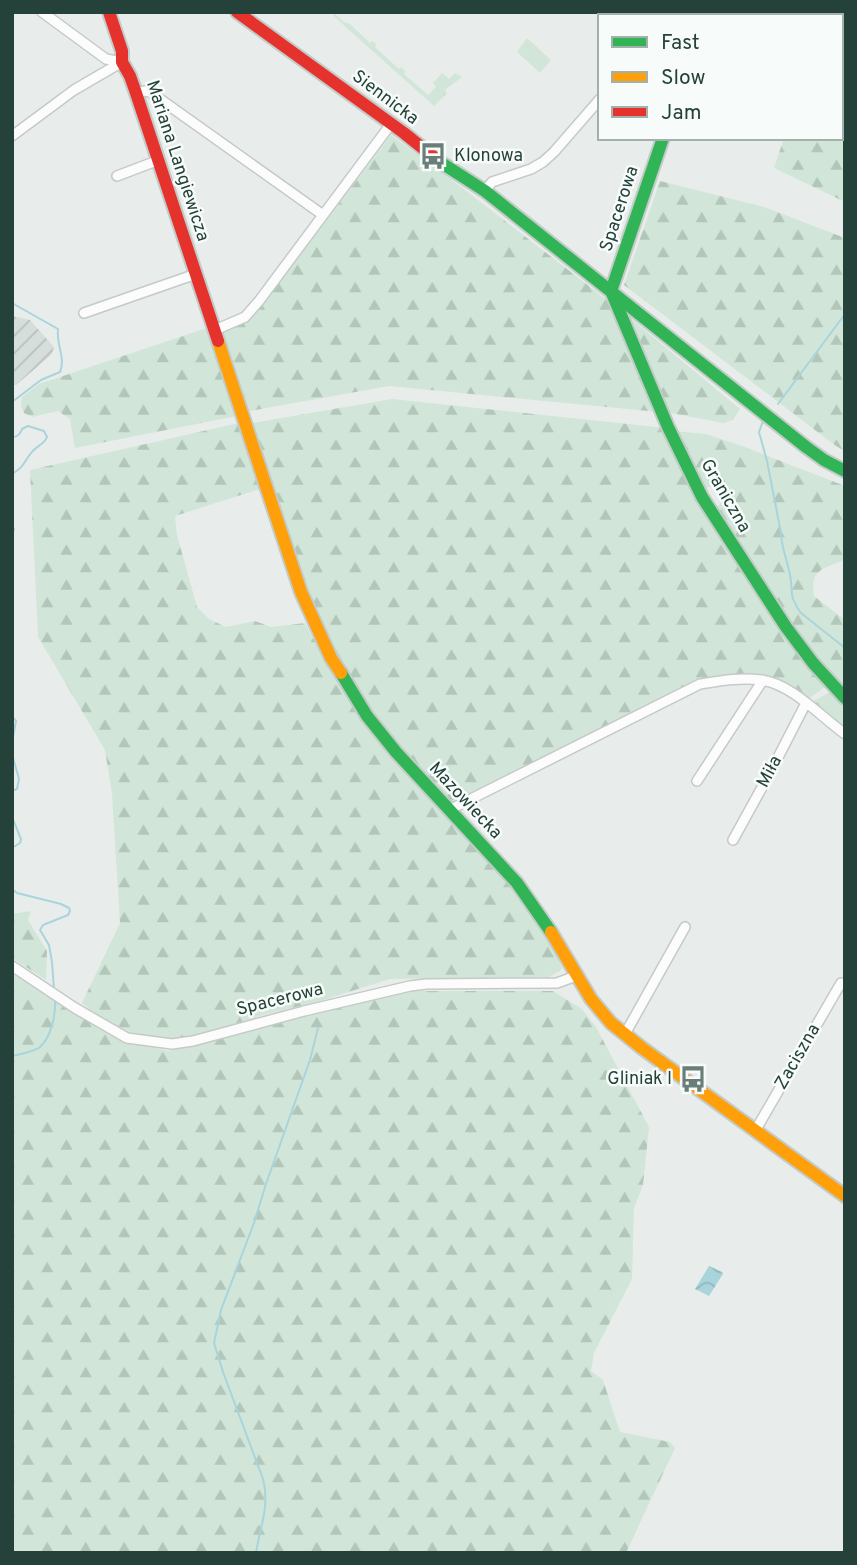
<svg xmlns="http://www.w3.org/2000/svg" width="857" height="1565" viewBox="0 0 857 1565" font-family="Overpass,sans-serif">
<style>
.industrial{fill:url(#industrial-furrows)}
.grass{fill:url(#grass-tufts)}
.forest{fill:url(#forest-firs)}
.park{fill:#d1e6d8}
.water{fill:url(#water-waves)}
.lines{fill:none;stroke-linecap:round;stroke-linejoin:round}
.stream{stroke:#a9d4db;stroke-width:2}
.street-casing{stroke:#c5cac8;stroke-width:12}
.fast-casing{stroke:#c3cbc8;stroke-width:16}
.slow-casing{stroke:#c3cbc8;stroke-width:16}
.jam-casing{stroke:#c3cbc8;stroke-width:16}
.street{stroke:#fcfcfc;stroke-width:9}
.fast{stroke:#30b455;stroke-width:12}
.slow{stroke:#ff9f0a;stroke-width:12}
.jam{stroke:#e5322d;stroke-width:12}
.labels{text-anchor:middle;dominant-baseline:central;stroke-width:5;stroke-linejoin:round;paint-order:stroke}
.street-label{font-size:18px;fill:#24423a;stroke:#f7fbf9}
.poi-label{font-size:18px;fill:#24423a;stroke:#f7fbf9;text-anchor:start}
</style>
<defs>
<pattern id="industrial-furrows" width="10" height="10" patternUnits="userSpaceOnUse" patternTransform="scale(1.75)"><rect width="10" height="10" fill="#d6dedb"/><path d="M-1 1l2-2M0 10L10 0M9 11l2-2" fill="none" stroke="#b8c0bd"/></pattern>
<pattern id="grass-tufts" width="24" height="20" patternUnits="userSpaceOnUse" patternTransform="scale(1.75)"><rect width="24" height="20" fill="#d1e6d8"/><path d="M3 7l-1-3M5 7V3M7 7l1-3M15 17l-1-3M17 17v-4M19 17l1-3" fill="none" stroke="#b3c6ba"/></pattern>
<pattern id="forest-firs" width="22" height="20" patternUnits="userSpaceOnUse" patternTransform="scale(1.75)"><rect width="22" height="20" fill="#d1e6d8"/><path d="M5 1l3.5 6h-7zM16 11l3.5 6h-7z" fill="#b3c6ba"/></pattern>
<pattern id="water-waves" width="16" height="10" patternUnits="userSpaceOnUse" patternTransform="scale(1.75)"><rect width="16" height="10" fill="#a9d4db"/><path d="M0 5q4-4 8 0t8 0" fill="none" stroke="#91b7bd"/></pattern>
</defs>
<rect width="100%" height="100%" fill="#e8edeb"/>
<!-- industrial -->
<path class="industrial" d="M12,316L30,320L54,347L52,354L16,385H12Z"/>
<!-- grass -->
<path class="grass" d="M335,14L344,22L350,24L370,43L373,41L376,44L375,47L399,69L401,67L405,71L404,74L428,95L436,87L433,83L442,73L449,79L455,73L462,77L445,90L447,93L434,106L339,21L333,15Z"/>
<!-- forest -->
<path class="forest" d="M841,85H845V202L774,168L784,138H841Z
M391,135L447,176L611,303L659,412L389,386L250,411L223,333L258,311Z
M660,181L764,207L845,238V451L836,446L624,285Z
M622,311L740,409L733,420L723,423L666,412Z
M207,328L237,416L75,448L70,419L58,411L32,417L24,413L21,406L22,397L39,384Z
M392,399L666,428L714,521L829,684L807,700L788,688L720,679L452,804L399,744L374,713L331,642L301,574L253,423Z
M239,423L260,489L175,516L177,535L197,607L209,619L226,627L255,621L271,627L305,623C330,670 359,716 392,759L515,889L556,954L562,968L560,971L549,977L390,979L320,1001L263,1015L189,1038L161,1039L141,1037L99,1017L82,1003L120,923L112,794L105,750L38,637L30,470Z
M675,431L706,434L745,447L845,486V559C824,570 810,567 814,596L845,620V695L803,645L716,508L724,500L721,490L714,486L704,488Z
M830,692L845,707V731L810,703Z
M31,911L28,920L47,951L46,980L12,958V914Z
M12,973L109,1035L168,1051L295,1018L412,991H553L582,1009L596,1027L649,1127L643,1185L634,1208L632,1279L594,1353L591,1371L603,1380L620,1432L670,1442L675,1448L626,1553H12Z"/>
<!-- park -->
<path class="park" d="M527,38L551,60L540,73L517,52Z"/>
<!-- water -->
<path class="water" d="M709,1266L722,1272L723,1274L709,1296L695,1289Z"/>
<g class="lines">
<!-- stream -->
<path class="stream" d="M12,303L58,329C56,345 66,358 60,372L41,380L12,402
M778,404L845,314
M763,421L759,432L767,461L781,533C781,549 790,566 791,582C792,588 791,593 793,599C795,604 797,608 801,613L845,648
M12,437C18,437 20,434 22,429L28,426L44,431L47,437C44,445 36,446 31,453C24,462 24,467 12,474
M12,528L14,529L12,535
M12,716L16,721L12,742
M12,754L19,779L17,789L12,791
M12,817L21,839L20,843L12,848
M12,889L17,893L61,904L69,908L70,911L68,915L43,925L40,930L49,945L52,962L54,989
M12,1056C20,1054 34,1052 40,1047C52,1036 56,1013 55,998
M256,1553C260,1527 270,1506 263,1479L223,1372L214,1343L221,1310L254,1223L266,1184L310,1060L318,1028"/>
<defs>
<path id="street" d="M42,12L106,59L122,62
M698,16L704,12
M136,93L144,91L150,92L323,215
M12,136L74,90L122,62
M117,176L159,160
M485,191L492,182L531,169L543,162L554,152L600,99
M84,313L196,274
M215,330L245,317L259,301L391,124
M697,781L763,680
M449,810L700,684C719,681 741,677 761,680C792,684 820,716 845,734
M733,840L771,771L806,703
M12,966L75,1008L127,1038L172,1044L193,1041L304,1011L410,986L426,984L557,983L576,976
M625,1034L685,927
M755,1131L841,983"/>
<path id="fast" d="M440,162L485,191L806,447L824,460L845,471
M611,291L668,427L702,497L786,627L813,663L845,698
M611,291L663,138
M341,673L367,716L396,752L517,883L551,932"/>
<path id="slow" d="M218,341L301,592L331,658L341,673
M551,932L591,999L611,1023L642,1048L845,1196"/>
<path id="jam" d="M109,12L122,51V62L130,76L136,93L218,341
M237,12L404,133L440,162"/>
</defs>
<!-- street casing -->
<use href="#street" class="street-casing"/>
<!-- fast casing -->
<use href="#fast" class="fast-casing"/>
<!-- slow casing -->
<use href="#slow" class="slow-casing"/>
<!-- jam casing -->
<use href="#jam" class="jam-casing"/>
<!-- street -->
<use href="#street" class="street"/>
<!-- fast -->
<use href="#fast" class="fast"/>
<!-- slow -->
<use href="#slow" class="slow"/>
<!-- jam -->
<use href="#jam" class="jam"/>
</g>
<!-- icons -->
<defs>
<symbol id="bus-bare" viewBox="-9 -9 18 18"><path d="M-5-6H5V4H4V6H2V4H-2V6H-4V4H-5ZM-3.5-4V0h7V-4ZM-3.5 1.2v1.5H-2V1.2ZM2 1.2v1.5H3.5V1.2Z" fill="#697e78" stroke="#f7fbf9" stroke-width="2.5" paint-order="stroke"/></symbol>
</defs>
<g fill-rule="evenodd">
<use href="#bus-bare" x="414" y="137" width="38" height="38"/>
<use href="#bus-bare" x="674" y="1060" width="38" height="38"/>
</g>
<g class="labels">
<!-- street labels -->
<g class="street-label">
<text transform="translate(385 98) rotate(37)">Siennicka</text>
<text transform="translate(177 161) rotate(72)">Mariana Langiewicza</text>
<text transform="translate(620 209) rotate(-72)">Spacerowa</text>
<text transform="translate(725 496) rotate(60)">Graniczna</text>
<text transform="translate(770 772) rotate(-62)">Miła</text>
<text transform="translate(465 801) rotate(47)">Mazowiecka</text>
<text transform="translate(280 1000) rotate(-14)">Spacerowa</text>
<text transform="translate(798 1057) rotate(-60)">Zaciszna</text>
</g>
<!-- poi labels -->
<g class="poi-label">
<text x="454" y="156">Klonowa</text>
<text x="672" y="1079" text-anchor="end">Gliniak I</text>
</g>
</g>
<!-- border -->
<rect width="857" height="1565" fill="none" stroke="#24423a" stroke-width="28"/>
<!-- legend -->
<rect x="598" y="14" width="245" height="126" fill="#f7fbf9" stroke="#a3b1ad" stroke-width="2"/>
<rect x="612" y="37" width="35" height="10" fill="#30b455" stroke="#a3b1ad" stroke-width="2"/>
<text x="661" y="49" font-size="21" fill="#24423a">Fast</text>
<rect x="612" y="72" width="35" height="10" fill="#ff9f0a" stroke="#a3b1ad" stroke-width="2"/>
<text x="661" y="84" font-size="21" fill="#24423a">Slow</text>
<rect x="612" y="107" width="35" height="10" fill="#e5322d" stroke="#a3b1ad" stroke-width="2"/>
<text x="661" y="119" font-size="21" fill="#24423a">Jam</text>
</svg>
